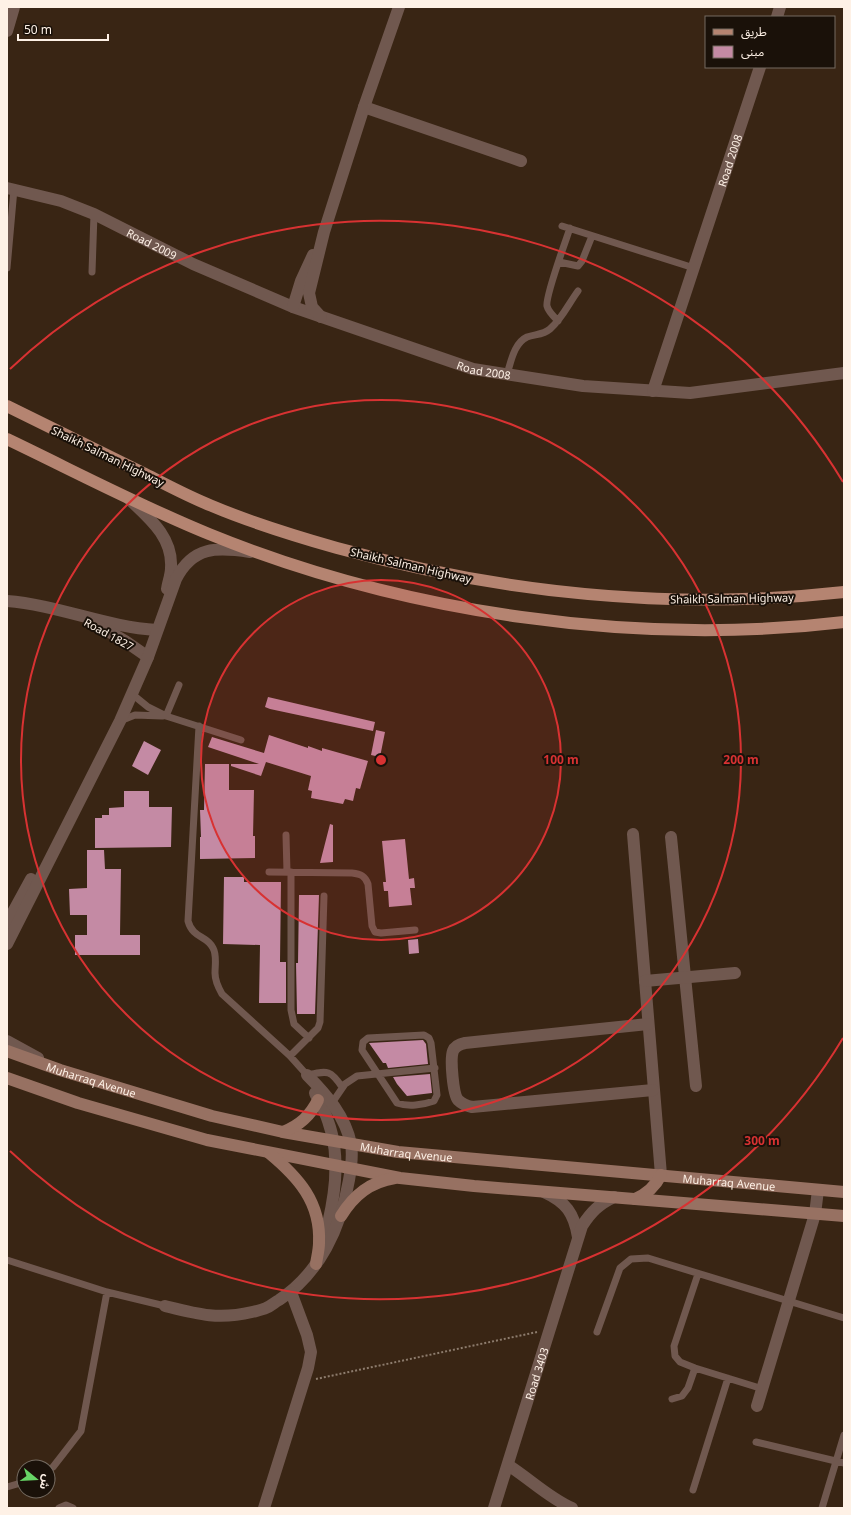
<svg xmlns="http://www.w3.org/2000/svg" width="851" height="1515" viewBox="0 0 851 1515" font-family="'Noto Sans','Noto Sans Arabic',sans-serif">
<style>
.building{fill:#c48aa4}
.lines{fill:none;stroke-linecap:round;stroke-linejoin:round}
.path{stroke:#8d7c6d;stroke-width:2;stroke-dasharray:2 2;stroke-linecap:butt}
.lane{stroke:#70584f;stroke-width:7}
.street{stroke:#70584f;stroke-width:12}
.secondary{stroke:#977162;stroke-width:12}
.primary{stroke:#b58471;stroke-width:12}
.ring{fill:none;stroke:#d83232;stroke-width:2}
.labels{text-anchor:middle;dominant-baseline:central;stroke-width:4;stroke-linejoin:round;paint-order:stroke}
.street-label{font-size:11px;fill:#fef1e6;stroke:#1a1109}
.centre{fill:#d83232;stroke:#1a1109;stroke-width:2}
.ring-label{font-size:12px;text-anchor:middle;font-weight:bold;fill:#d83232;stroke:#1a1109;stroke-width:4;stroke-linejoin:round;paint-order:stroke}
</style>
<rect width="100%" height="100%" fill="#392514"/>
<!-- building -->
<path class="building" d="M268,697L375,722L373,731L270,709L265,707Z
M376,730L385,732L380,757L371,755Z
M269,735L308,748V746L322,751V748L368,761L360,789L356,788L353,801L345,799L343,804L311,798L312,791L308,790L311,776L266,762L261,776L231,766V764H259L208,747L212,737L264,753Z
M144,741L161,750L148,775L132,766Z
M205,764H229V790H254L253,836H255V858L200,859V837H201L200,810H204Z
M124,791H149V807H172L171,847L95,848V818H102V815H109V808L124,807Z
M330,824L333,825V862L320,863Z
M405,839L409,879L414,878L415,888H410L412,905L389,907L388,891H384L383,882H386L382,841Z
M87,850H104L105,869H121L120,935H140V955H75V935H87V915H70L69,889L87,888Z
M224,877H244V882H281L280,962H286V1003H259L260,945L223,944Z
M299,895H319L315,1014H297V1013L296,963H298Z
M418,939L419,953L409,954L408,940Z
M423,1040L426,1044L428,1064L388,1068L386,1063H383L369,1043Z
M430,1074L432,1093L407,1096L397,1084L393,1077Z"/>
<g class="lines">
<!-- path -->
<path class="path" d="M316,1379L537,1332"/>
<!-- lane -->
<path class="lane" d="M562,226L694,268
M559,262L578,266L582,261L592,236
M7,268L14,189
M92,272L94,214
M558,321C554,317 548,311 547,306C545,297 566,240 570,228
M507,374C511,362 514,343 527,337C535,334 543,335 550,329C562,319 569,303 578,291
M132,694L148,707L166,716L241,740
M166,716L179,685
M120,721L135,715L162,716
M199,726L188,921C193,939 207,935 213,948C217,955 215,965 215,973C215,981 218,987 222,994L290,1056L307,1075C327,1071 330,1069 342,1087
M286,835L287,872
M269,872L352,873C361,874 365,876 368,884L372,926L375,932L381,933L415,930
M291,872V1010L294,1024L309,1038
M424,1035L429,1038L431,1043L437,1095L434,1101C423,1105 408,1107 397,1103L362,1050L363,1042L368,1038Z
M290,1056L318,1028L320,1022L324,896
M332,1103L345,1084L357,1076L435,1068
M7,1260L107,1292L165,1306
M698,1274L674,1346L675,1356L680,1362L695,1368L763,1389
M597,1332L620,1268L631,1259L648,1258L844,1318
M672,1399L682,1396L688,1388L695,1368
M756,1442L844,1463
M48,1470L53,1467L81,1431L107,1292
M7,1487L24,1482
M693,1490L728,1378
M59,1508L66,1505L73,1508
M822,1508L844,1435"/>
<!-- street -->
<g class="street">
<path d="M777,17L780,7"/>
<path d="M7,31L14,7"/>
<path d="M364,107L521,161"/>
<path id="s1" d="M7,188L61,201L94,214L193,264L293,307L473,369L583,386L690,393L844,373"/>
<path d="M293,307L301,281L313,255"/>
<path d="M321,317L312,307L309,293L324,232L364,107L399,7"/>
<path id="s2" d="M653,391L760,67"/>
<path d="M129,499C149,518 173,537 171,568C171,575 168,582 167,589"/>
<path d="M7,601C58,605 106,627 157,630"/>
<path d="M91,624L106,630L125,641L148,657"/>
<path d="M633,834L661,1175"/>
<path d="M671,837L696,1086"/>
<path d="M7,923L31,879"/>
<path d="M7,944L120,721L148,657L176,579C193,546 217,547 250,552"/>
<path d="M645,981L735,973"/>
<path d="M648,1024L465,1043C460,1044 455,1046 453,1051C450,1059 453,1094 458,1100C462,1104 467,1106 472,1107L653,1090"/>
<path d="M7,1041L38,1058"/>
<path d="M315,1093C319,1102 325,1111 328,1121C342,1159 334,1202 324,1240"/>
<path d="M544,1192C566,1202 574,1213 578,1237"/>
<path d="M165,1306C197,1314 218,1320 252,1312C256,1311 262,1310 266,1308C271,1306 275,1302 279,1300C320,1273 341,1227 349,1180C351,1169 353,1155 351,1144C345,1116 327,1095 307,1075"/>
<path d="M757,1406L815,1214L818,1190"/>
<path d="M508,1465C530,1479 549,1498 572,1508"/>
<path d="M264,1508L308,1368L311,1352L307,1335L291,1292"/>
<path id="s3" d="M494,1508L582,1226C591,1212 599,1204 614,1197"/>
</g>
<!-- secondary -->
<g class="secondary">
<path id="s4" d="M7,1051L60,1070L212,1116L283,1132L398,1152L844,1192"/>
<path d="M7,1078L78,1103L207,1140L400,1178L474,1186L844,1216"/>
<path d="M283,1132C300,1125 310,1116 318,1100"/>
<path d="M269,1153C298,1177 321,1202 319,1243C319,1250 317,1257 316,1264"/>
<path d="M635,1199C647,1194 655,1187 661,1175"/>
<path d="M341,1216C354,1195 370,1182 395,1178"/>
</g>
<!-- primary -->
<path class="primary" d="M7,406C53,429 99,451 145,474C167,485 189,497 212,506C252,523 295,536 337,548C501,593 674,611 844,592
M7,439C74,471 140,506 209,534C403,613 636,647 844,622"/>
</g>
<!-- distance rings -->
<circle cx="381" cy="760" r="180" fill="#d83232" fill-opacity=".12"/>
<g class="ring">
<circle cx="381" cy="760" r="180"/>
<circle cx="381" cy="760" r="360"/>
<path d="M843 1038A539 539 0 0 1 10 1151M10 369A539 539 0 0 1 843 482"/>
</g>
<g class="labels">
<!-- street labels -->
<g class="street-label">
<text stroke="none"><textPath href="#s2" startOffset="243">Road 2008</textPath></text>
<text stroke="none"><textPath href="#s1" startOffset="156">Road 2009</textPath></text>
<text stroke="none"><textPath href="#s1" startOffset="512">Road 2008</textPath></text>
<text transform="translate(108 456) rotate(26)">Shaikh Salman Highway</text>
<text transform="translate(411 565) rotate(13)">Shaikh Salman Highway</text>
<text transform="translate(732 598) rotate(-1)">Shaikh Salman Highway</text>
<text transform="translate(109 634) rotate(29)">Road 1827</text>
<text stroke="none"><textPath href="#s4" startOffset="89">Muharraq Avenue</textPath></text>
<text stroke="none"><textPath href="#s4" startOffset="413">Muharraq Avenue</textPath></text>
<text stroke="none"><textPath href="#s4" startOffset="737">Muharraq Avenue</textPath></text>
<text stroke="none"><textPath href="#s3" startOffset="141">Road 3403</textPath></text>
</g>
</g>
<circle cx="381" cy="760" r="6" class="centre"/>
<g class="ring-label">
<text x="561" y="764">100 m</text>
<text x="741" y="764">200 m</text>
<text x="762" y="1145">300 m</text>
</g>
<!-- border -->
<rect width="851" height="1515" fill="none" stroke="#fef1e6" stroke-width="16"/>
<!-- legend -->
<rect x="705" y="16" width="130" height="52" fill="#1a1109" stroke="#756b61"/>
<rect x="713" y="29" width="20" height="6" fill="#b58471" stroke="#756b61"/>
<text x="741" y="36" font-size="12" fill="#fef1e6">طريق</text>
<rect x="713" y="46" width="20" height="12" fill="#c48aa4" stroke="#756b61"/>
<text x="741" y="56" font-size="12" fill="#fef1e6">مبنى</text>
<!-- north arrow -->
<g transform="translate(36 1479) rotate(108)"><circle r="19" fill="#1a1109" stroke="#756b61"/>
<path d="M0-3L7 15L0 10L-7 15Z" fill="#67d466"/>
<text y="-6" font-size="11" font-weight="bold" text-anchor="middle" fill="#fef1e6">ش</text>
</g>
<!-- scale -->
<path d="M18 34v6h90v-6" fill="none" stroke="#fef1e6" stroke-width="2"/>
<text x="24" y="34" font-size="12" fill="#fef1e6" stroke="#1a1109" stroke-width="3" paint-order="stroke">50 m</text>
</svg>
